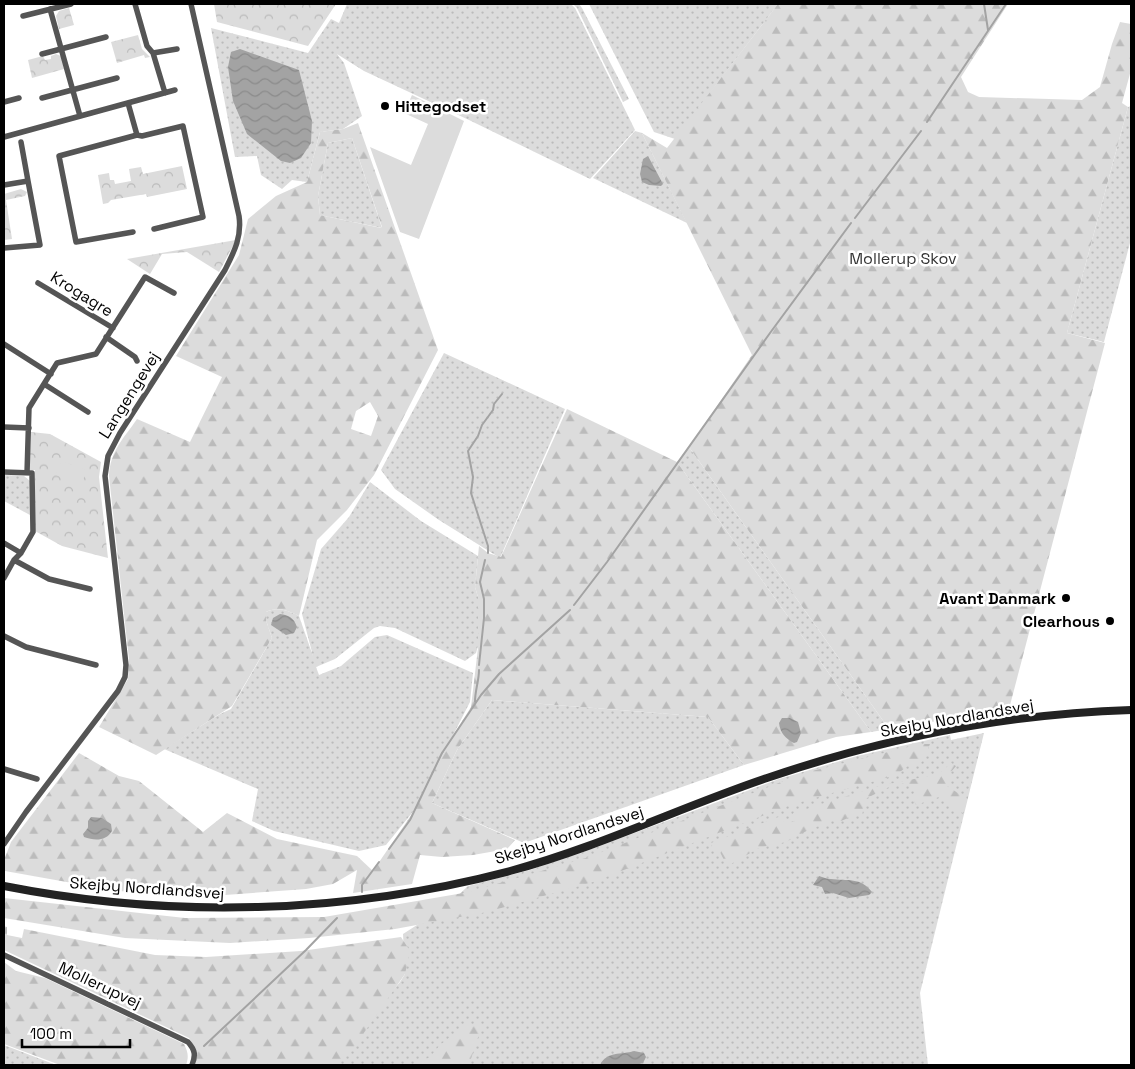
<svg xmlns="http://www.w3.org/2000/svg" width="1135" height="1069" viewBox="0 0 1135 1069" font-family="'Space Grotesk',sans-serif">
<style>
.grass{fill:url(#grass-dots)}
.forest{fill:url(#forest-firs);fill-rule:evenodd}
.park{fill:url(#park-crowns)}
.garden{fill:#dcdcdc}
.water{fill:url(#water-waves)}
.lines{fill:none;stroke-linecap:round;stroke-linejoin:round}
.stream{stroke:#a3a3a3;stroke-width:2}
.street{stroke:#555;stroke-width:5.5}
.secondary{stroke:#222;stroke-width:8}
.poi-dot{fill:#000;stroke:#fff;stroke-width:2}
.labels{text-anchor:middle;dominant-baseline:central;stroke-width:5;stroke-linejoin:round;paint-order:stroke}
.poi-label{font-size:16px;font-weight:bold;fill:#000;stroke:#fff;text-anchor:end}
.park-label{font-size:16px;fill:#333;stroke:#fff}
.street-label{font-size:16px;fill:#000;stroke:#fff}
</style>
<defs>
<pattern id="grass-dots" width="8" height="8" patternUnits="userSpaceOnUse" patternTransform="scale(1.25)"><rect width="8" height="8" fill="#dcdcdc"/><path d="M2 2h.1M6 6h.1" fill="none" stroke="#bbb" stroke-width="1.8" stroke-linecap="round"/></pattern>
<pattern id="forest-firs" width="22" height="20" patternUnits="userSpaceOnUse" patternTransform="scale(1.25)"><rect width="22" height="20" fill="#dcdcdc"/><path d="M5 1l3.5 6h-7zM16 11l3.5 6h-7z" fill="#bbb"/></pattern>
<pattern id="park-crowns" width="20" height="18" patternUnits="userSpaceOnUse" patternTransform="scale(1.25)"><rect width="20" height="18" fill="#dcdcdc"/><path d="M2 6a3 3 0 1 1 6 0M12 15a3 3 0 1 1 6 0" fill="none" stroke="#bbb"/></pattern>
<pattern id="water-waves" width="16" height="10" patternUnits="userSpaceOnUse" patternTransform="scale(1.25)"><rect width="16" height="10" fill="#a3a3a3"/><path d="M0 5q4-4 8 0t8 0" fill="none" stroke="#8b8b8b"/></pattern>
</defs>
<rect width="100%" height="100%" fill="#fff"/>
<!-- grass -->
<path class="grass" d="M347,4H571L575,8L635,130L590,179L469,120L364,71L337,54L344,63L362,116L343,129L320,132L307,182L292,180L282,189L261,175L257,156L235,157L211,28L308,53L331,19L339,23Z
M573,4H579L582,8L629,99L623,102L577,8Z
M589,4H778L675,139L654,132Z
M1131,106V239L1104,342L1067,333L1128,107Z
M635,131L642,133L687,223L593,178Z
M352,138L382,228L320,215L318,196L328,143Z
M444,353L565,409L500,558L439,520L395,489L381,470Z
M689,447L889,729L871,732L677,462Z
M4,475L24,476L30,481V515L4,501Z
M370,482L421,521L478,556L475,587L478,597V646L476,653L465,661L395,628L380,626L374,628L335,659L316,667L319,675L341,666L375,637L387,635L473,673L470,702L416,808L386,845L359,851L274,831L252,821L258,789L164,749L220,714L231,709L272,638L266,620V612C277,606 289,611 299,616L313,656L302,614L321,549L349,517Z
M492,700L708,717L744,765L524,843L432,803L457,750Z
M984,733L920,993L928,1065H328L400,982L405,974L403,934L448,905L468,886L530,870L581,853L779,779L857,756L950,735L951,740Z
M4,1045L56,1065H4Z"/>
<!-- forest -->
<path class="forest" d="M778,4H1008L961,77L968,92L979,97L1082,100L1100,87L1112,44L1120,22L1131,24V70L1122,103L1128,107L1067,333L1105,343L1009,709L889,729L689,447L752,355L642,133L667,148Z
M358,123L438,350L374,475L347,510L317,540L299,616C289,611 277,606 266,612V620L272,638L232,706L156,755L99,727L128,679L129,660L109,476C110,451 124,438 137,419L190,442L222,377L176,356L239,255L248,219L276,196L307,182L320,132L343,129ZM352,138L382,227L381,228L320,215L318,196L328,143ZM370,402L378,416L371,436L351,429L356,411Z
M567,409L677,462L871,732L836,737L744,765L708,717L492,700L457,750L432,803L515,840L507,849L473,855L442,857L420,855L412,884L353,893L357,870L333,884L306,889L211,896L117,891L5,871L4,860L11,842L79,753L119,776L139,781L203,832L227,813L277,839L357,856L373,871L416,808L449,742L471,707L478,648V597L475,587L479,546L488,553L501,557Z
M920,744H930L924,759L919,765H909L896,775L790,805L593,882L487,912L395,929L309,938L230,943L125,938L4,918V898L185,918L324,917L469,892L589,857L804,773Z
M951,763L956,766L951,772L947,786L961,795L965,800L963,813L956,810L939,797L916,805L912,797L916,789L905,783L889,787L865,799L862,816L855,815L841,821L834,818L826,824L812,828L786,842L759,848L731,864H726L720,852L712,850L711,843L781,816L785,824L795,821L793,813L879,786L939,774Z
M4,926L7,927V935L22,938L24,929L155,955L206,957L301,951L401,937L410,951L405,974L354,1047L334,1065H195C198,1055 195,1047 189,1038L4,950Z
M4,962L16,971L45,978L184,1044C188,1052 189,1057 186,1065H60L4,1044Z
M470,1025H482L469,1065H414L430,1057L440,1045L463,1027Z"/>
<!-- park -->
<path class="park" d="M214,4H336L308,46L217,22Z
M69,8L74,25L59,29L56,16L59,11Z
M138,35L142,49L150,57L145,58L144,55L117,63L111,42Z
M56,54L61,56L64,69L32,78L28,60L43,56L45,60L51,59V56Z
M182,166L187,189L147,197L146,194L111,200L108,203L103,204L98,175L109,173L110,180H114L115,184L131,181L129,169L141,167L143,174Z
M21,189L27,192L25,196L6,200L12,239L4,240V194Z
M236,240L219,272L187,252L162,254L150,274L127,259Z
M31,432L50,434L101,462L99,477L108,558L62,546L35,531V470H29Z"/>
<!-- garden -->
<path class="garden" d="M412,95L464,121L419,239L400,232L370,147L411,165L428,124L404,113Z
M61,461L87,470L81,485L56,475Z"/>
<!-- water -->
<path class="water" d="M240,49L299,70L312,121L311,143L301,158L290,163L281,161L247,134L233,101L228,67L231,52Z
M648,156L663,184L661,186L649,185L642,182L640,174L643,159Z
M280,614C289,615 294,618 297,627L294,633L286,635L271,625L273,618Z
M782,718H790L798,722L801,733L797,742L794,743C786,739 780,733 779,723Z
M91,817L102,818L111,824L112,831C106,841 95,841 84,837L83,834L88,828V821Z
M819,876C823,877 827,879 831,879C847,881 861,877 872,892L869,895L849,898L833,893L825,894L822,887L813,885Z
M634,1051L644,1053L646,1057L643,1063L636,1065H600C607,1051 621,1055 634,1051Z"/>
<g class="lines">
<!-- stream -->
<path class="stream" d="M984,4L988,30
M927,122L1006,4
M855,218L921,131
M488,553V546L471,493L473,477L468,451L478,436L482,425L493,410L494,404L502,394
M574,605L607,562L770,333L851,223
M479,665L484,618V599L480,582L485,560
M475,702C475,690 479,681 479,670
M389,849L410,820L442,753L481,695L499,674L570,610
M362,892V885L379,862
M204,1046L306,950L337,918"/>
<!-- street -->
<path class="street" d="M135,4L147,46L153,53L165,93
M50,9L80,116
M23,16L71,4
M153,53L177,49
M42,54L106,37
M42,98L117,78
M4,102L19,98
M128,103L137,135
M4,137L175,90
M21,142L28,181
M4,185L28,181L40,245L4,248
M133,232L76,242L59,156L137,135L142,136L183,126L203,217L154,229
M38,283L113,328
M106,337L135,357L137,361
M4,344L51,374
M44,384L88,412
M4,427L29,428
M4,472L32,473L33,532L21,553L14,560L4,578
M27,473L29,408L57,363L96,354L145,277L174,293
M4,543L21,553
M14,560L49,579L90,589
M4,636L26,647L96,665
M4,769L37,779
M4,844L26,812L118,691L125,677L126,665L105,476L108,456L120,433L225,270C234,252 242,237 239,216L191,4
M4,955L188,1042C195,1050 196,1055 192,1065"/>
<!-- secondary -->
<path class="secondary" d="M4,886C171,919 346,914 510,871C599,847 681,807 767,778C884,738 1008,714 1131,710"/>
</g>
<!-- markers -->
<g class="poi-dot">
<circle cx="385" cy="106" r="5"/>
<circle cx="1066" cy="598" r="5"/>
<circle cx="1110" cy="621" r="5"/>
</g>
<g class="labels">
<!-- poi labels -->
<g class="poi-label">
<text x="395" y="106" text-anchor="start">Hittegodset</text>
<text x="1056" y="598">Avant Danmark</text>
<text x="1100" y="621">Clearhous</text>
</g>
<!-- park labels -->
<g class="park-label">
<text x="903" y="258">Mollerup Skov</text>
</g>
<!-- street labels -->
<g class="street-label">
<text transform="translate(82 294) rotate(32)">Krogagre</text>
<text transform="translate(129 395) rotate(-58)">Langengevej</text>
<text transform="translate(957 718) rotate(-10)">Skejby Nordlandsvej</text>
<text transform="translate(569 835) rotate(-18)">Skejby Nordlandsvej</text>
<text transform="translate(147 888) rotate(4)">Skejby Nordlandsvej</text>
<text transform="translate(100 985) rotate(25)">Mollerupvej</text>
</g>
</g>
<!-- border -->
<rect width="1135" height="1069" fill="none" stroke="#000000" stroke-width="10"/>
<!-- scale -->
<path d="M22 1039v8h108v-8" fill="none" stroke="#000000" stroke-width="2.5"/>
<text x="30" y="1039" font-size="15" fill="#000000" stroke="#ffffff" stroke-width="4" paint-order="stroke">100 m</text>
</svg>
